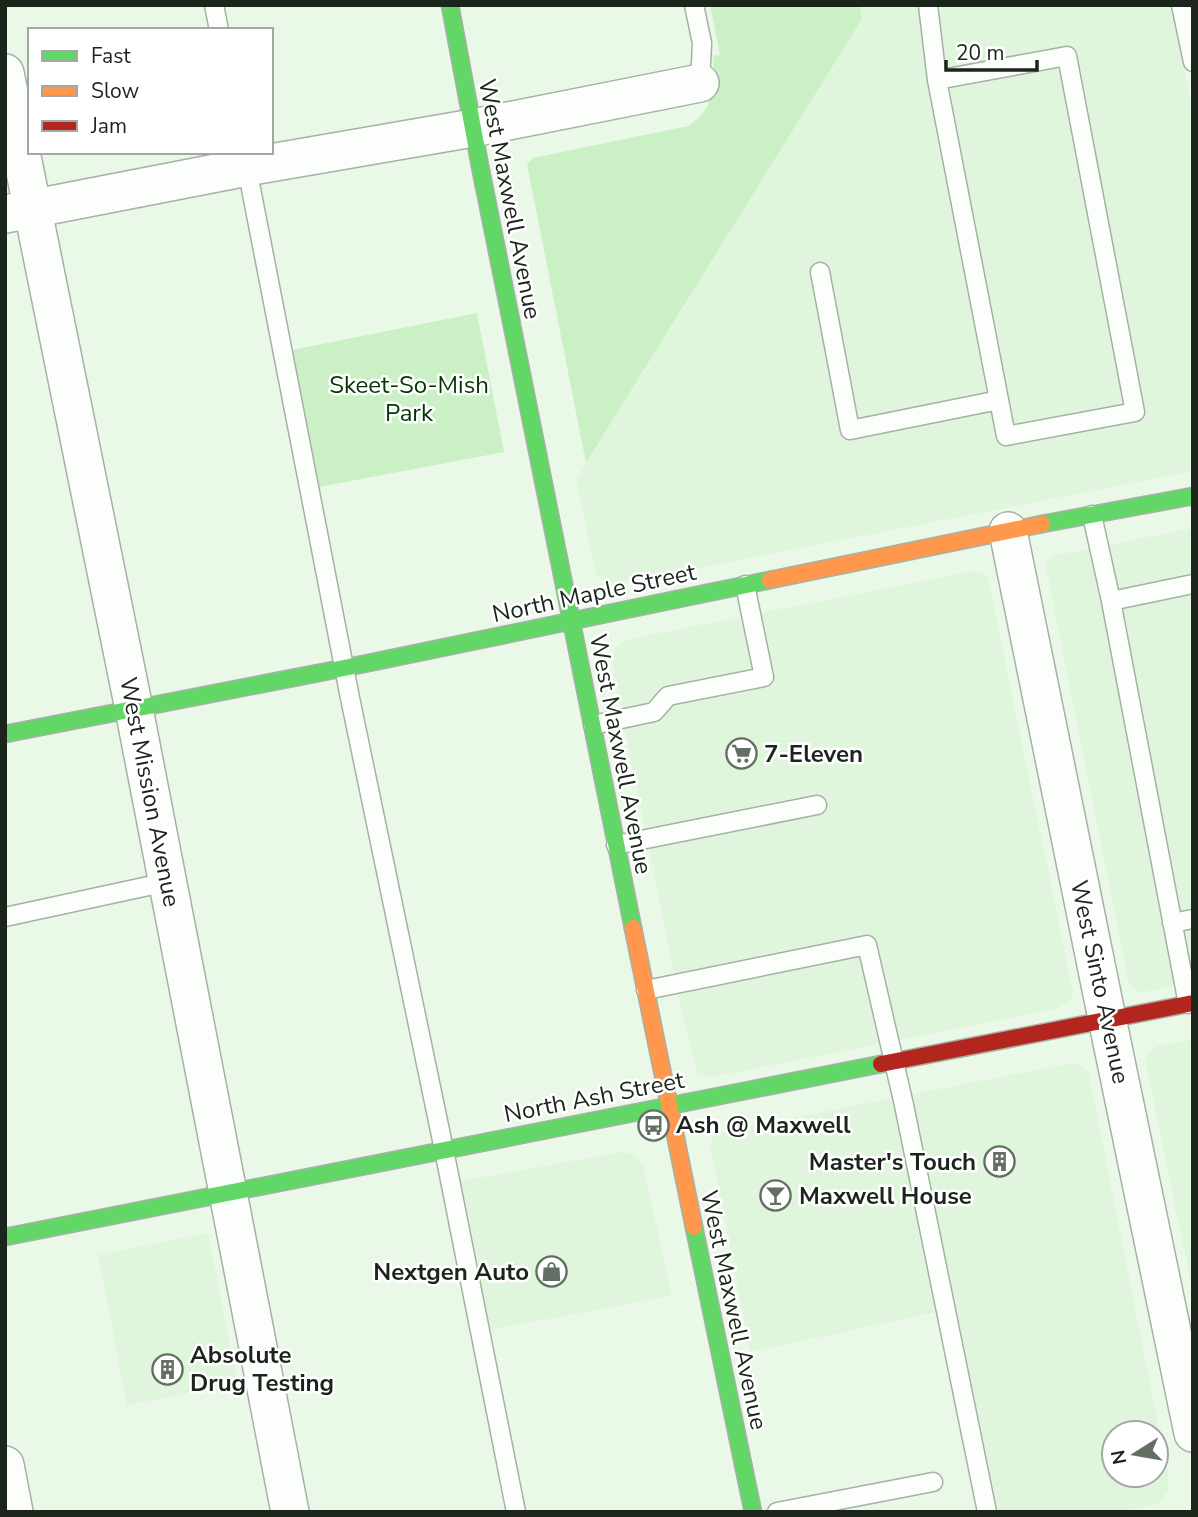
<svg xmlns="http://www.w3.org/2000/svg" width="1198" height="1517" viewBox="0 0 1198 1517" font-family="'Nunito Sans',sans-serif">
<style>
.built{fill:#e0f6dc;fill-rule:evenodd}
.green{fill:#cbf0c6}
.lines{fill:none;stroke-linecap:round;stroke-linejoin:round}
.lane-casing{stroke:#a6b1a5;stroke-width:21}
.street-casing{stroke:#a6b1a5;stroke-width:40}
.fast-casing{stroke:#a6b1a5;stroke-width:19}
.slow-casing{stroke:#a6b1a5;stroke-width:19}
.jam-casing{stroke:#a6b1a5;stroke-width:19}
.lane{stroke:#fcfefc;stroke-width:18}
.street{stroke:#fcfefc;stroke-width:37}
.fast{stroke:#63d668;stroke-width:16}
.slow{stroke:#ff974d;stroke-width:16}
.jam{stroke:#b3261e;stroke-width:16}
.labels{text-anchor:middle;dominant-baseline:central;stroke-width:5;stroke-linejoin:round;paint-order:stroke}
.street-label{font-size:24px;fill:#1c251b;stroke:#fff}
.park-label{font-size:24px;fill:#043503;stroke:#fff}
.poi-label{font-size:24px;font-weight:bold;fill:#1c251b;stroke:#fff;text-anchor:start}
</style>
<rect width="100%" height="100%" fill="#eaf8e8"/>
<!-- built -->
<path class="built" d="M859,5H1171L1193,114V471L608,586L596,575L576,480L862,19Z
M1193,528V982L1142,992L1136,991L1128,980L1046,566L1048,560L1053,556Z
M973,571L984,573L987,577L990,586L1073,994L1070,1001L1056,1009L711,1077L698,1073L696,1070L678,994L614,675L612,656L615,648L622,643L630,639Z
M1193,1039V1292L1146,1065V1057L1150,1051L1157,1046Z
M1071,1063L1077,1064L1088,1071L1169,1478L1168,1492L1158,1503L1126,1512H980L937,1312L750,1352L710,1143L717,1133ZM1114,1433H1156V1475H1114Z
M620,1152L634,1154L643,1166L672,1296L488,1330L458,1182Z
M208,1233L238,1384L127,1405L98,1255Z"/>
<!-- green -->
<path class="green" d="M710,5H859L862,19L586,463L527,164L533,158L688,126C715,109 716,85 713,56L720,55Z
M477,313L504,452L319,487L292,350Z"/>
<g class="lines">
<defs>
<path id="lane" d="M214,5L219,30
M694,5L702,43L700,83
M928,5L937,80L1006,436L1135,412L1067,56L937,80
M1181,5L1193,62
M246,163L350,698L444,1150L516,1512
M820,272L850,430L999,400
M1092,515L1111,601
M593,725L654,712L668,696L764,677L745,585
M616,845L817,805
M5,917L167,882
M1172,923L1193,919
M646,990L867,945L904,1105L987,1512
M1188,1004L1111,601L1193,584
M777,1512L933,1482"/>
<path id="street" d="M5,73L134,709L290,1512
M5,214L247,167L473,128L700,83
M1008,531L1102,994L1193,1433
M5,1465L14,1512"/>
<path id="fast" d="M450,5L480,166L633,928
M1042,524L1193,496
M5,734L344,668L770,580
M694,1227L753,1512
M5,1237L881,1064"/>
<path id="slow" d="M770,580L1042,524
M633,928L694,1227"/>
<path id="jam" d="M881,1064L1193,1003"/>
</defs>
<!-- lane casing -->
<use href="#lane" class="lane-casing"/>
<!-- street casing -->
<use href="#street" class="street-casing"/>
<!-- fast casing -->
<use href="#fast" class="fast-casing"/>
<!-- slow casing -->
<use href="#slow" class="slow-casing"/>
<!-- jam casing -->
<use href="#jam" class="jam-casing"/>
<!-- lane -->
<use href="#lane" class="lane"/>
<!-- street -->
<use href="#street" class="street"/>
<!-- fast -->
<use href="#fast" class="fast"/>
<!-- slow -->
<use href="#slow" class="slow"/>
<!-- jam -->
<use href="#jam" class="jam"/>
</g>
<!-- icons -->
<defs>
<symbol id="supermarket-ring" viewBox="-11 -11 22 22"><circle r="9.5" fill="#fff" stroke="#646f63" stroke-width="1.5"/><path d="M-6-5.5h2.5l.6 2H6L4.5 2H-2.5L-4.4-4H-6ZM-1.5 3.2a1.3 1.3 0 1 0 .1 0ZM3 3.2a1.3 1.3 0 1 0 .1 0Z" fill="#646f63"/></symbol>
<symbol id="bus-ring" viewBox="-11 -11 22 22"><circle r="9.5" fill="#fff" stroke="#646f63" stroke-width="1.5"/><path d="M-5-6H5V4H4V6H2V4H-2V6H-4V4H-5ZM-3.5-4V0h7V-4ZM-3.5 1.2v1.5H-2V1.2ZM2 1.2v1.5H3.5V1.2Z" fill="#646f63"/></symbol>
<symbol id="building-ring" viewBox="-11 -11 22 22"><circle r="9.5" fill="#fff" stroke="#646f63" stroke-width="1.5"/><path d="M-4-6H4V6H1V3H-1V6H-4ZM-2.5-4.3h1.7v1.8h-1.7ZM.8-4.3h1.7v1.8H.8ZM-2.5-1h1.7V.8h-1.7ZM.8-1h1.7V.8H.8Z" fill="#646f63"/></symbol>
<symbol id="bar-ring" viewBox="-11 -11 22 22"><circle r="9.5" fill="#fff" stroke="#646f63" stroke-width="1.5"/><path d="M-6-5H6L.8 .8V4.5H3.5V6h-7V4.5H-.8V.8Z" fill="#646f63"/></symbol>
<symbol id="shop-ring" viewBox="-11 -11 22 22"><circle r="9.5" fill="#fff" stroke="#646f63" stroke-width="1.5"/><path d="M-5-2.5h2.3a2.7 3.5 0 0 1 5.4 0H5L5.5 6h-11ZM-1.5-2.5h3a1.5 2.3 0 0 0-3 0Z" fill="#646f63"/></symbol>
</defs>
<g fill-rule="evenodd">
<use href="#supermarket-ring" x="724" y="736" width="35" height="35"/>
<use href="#bus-ring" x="636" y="1108" width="35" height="35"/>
<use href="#building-ring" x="982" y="1144" width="35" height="35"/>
<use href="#bar-ring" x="758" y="1178" width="35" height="35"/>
<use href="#shop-ring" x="534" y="1254" width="35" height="35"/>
<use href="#building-ring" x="150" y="1352" width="35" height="35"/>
</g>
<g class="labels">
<!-- street labels -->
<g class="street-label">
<text transform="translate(510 199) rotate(79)">West Maxwell Avenue</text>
<text transform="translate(594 593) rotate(-12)">North Maple Street</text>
<text transform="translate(621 754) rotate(79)">West Maxwell Avenue</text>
<text transform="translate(150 792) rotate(79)">West Mission Avenue</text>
<text transform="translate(1100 982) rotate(78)">West Sinto Avenue</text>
<text transform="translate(594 1097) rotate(-11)">North Ash Street</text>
<text transform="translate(734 1310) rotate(78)">West Maxwell Avenue</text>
</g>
<!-- park labels -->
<g class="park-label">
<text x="409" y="385">Skeet-So-Mish<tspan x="409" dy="28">Park</tspan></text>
</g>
<!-- poi labels -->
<g class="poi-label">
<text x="764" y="754">7-Eleven</text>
<text x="676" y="1125">Ash @ Maxwell</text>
<text x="976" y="1162" text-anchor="end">Master's Touch</text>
<text x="799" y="1196">Maxwell House</text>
<text x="529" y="1272" text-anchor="end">Nextgen Auto</text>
<text x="190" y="1355">Absolute<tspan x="190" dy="28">Drug Testing</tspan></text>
</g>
</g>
<!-- border -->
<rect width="1198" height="1517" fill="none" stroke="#1c251b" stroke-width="14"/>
<!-- legend -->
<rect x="28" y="28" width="245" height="126" fill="#ffffff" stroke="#a4a8a4" stroke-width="2"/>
<rect x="42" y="51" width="35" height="10" fill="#63d668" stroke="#a4a8a4" stroke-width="2"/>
<text x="91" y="63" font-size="21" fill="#1c251b">Fast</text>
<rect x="42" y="86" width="35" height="10" fill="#ff974d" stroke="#a4a8a4" stroke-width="2"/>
<text x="91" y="98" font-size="21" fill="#1c251b">Slow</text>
<rect x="42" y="121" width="35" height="10" fill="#b3261e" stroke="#a4a8a4" stroke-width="2"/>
<text x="91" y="133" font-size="21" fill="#1c251b">Jam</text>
<!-- north arrow -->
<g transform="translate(1135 1454) rotate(259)"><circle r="33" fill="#ffffff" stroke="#a4a8a4" stroke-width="2"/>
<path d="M0-5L12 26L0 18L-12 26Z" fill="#646f63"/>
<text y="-10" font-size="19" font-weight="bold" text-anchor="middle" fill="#1c251b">N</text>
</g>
<!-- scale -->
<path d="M946 60v10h91v-10" fill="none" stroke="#1c251b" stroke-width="3.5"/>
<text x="956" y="60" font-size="21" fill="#1c251b" stroke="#ffffff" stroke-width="5" paint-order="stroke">20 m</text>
</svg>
